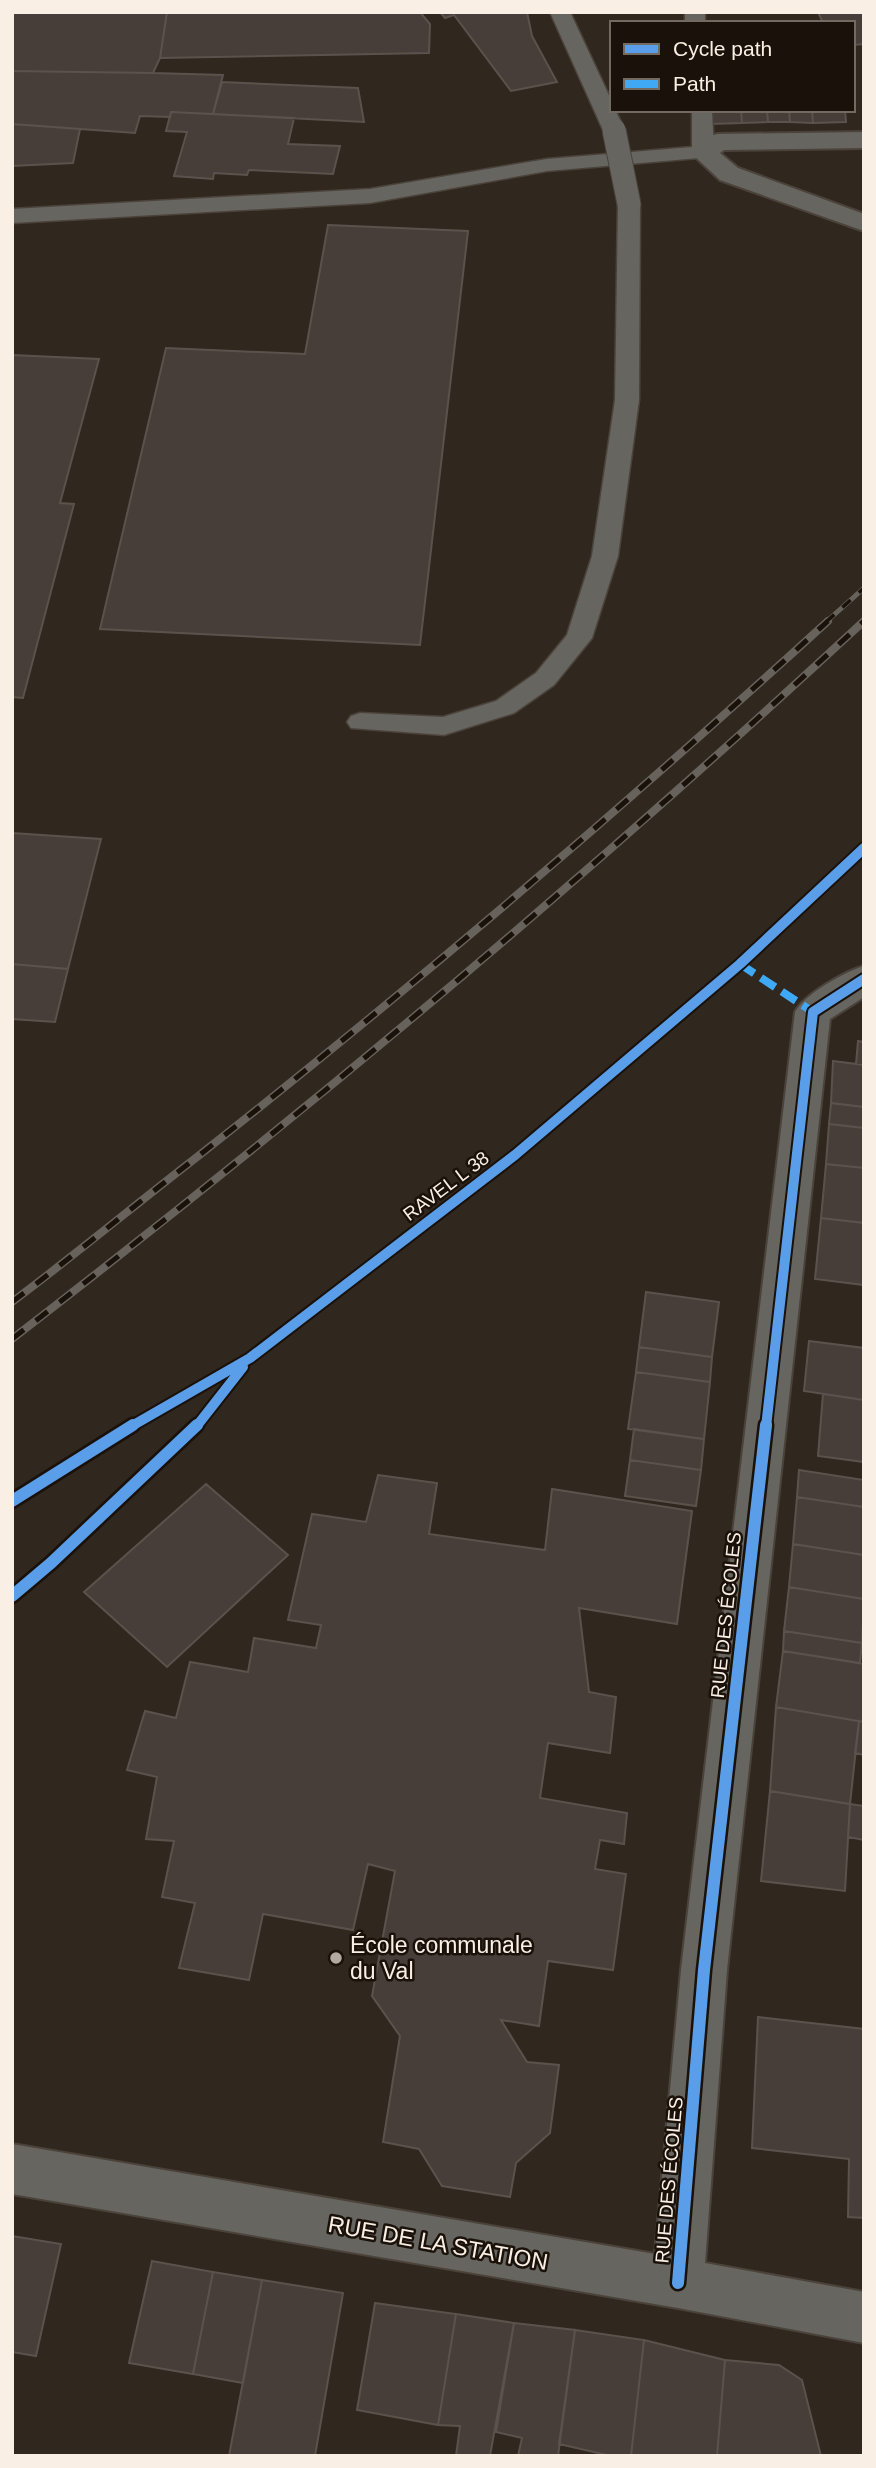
<svg xmlns="http://www.w3.org/2000/svg" width="876" height="2468" viewBox="0 0 876 2468" font-family="Helvetica,sans-serif">
<style>
.building{fill:#473e39;stroke:#5c524d;stroke-width:2}
.lines{fill:none;stroke-linecap:round;stroke-linejoin:round}
.service-casing{stroke:#4b433b;stroke-width:3}
.minor-casing{stroke:#4b433b;stroke-width:4}
.service{fill:#666560;fill-rule:evenodd}
.minor{fill:#666560;fill-rule:evenodd}
.rail-far1-casing{stroke:#67625b;stroke-width:5}
.rail-casing{stroke:#67625b;stroke-width:8}
.rail-far1{stroke:#19110a;stroke-width:3.5;stroke-dasharray:11;stroke-linecap:butt}
.rail{stroke:#19110a;stroke-width:5;stroke-dasharray:15;stroke-linecap:butt}
.service-bridge-casing{stroke:#4b433b;stroke-width:25;stroke-linecap:butt}
.service-bridge{stroke:#666560;stroke-width:23}
.quiet{stroke:#3fa9f5;stroke-width:8;stroke-dasharray:17 8;stroke-linecap:butt}
.cycleway-far1-casing{stroke:#19110a;stroke-width:14}
.cycleway-casing{stroke:#19110a;stroke-width:17}
.cycleway-far1{stroke:#5a9eea;stroke-width:10}
.cycleway{stroke:#5a9eea;stroke-width:12}
.poi-dot{fill:#b3a99f;stroke:#19110a;stroke-width:2.5}
.labels{text-anchor:middle;dominant-baseline:central;stroke-width:5;stroke-linejoin:round;paint-order:stroke}
.street-label{font-size:19px;fill:#faefe4;stroke:#19110a}
.near-poi-label{font-size:23px;fill:#faefe4;stroke:#19110a;text-anchor:start}
.near-street-label{font-size:23px;fill:#faefe4;stroke:#19110a}
</style>
<rect width="100%" height="100%" fill="#30271e"/>
<!-- building -->
<path class="building" d="M12,12H167L160,58L153,73L12,71Z
M167,12H420L430,24L429,53L160,58Z
M440,12H527L532,36L557,82L511,91L454,15L445,18Z
M818,12H864V44L853,45V23H823Z
M12,71L153,73L223,75L213,114L171,112L170,117L140,116L135,133L12,124Z
M222,82L358,88L364,122L213,114Z
M709,110H741L742,123L710,124Z
M741,110H767L768,122L742,123Z
M767,110H789L790,122H768Z
M789,110H812L813,123L790,122Z
M812,110H845L846,122L813,123Z
M171,112L294,118L288,144L340,146L333,174L249,170L247,175L214,173L213,179L174,176L187,132L166,131Z
M12,124L80,129L73,163L12,166Z
M328,225L468,231L420,645L100,629L166,348L305,354Z
M12,355L99,359L60,503L74,504L23,698L12,697Z
M12,833L101,839L68,969L12,964Z
M12,964L68,969L55,1022L12,1019Z
M858,1041L864,1042V1065L856,1064Z
M833,1061L864,1065V1107L831,1103Z
M831,1103L864,1107V1128L829,1124Z
M829,1124L864,1128V1168L826,1164Z
M826,1164L864,1168V1223L821,1218Z
M821,1218L864,1223V1285L815,1279Z
M646,1292L719,1302L712,1357L639,1347Z
M809,1341L864,1348V1400L804,1391Z
M639,1347L712,1357L710,1382L636,1372Z
M636,1372L710,1382L704,1439L628,1429Z
M823,1394L864,1400V1462L818,1456Z
M634,1429L704,1439L701,1470L630,1460Z
M630,1460L701,1470L696,1506L625,1496Z
M799,1470L864,1480V1507L797,1497Z
M378,1475L437,1483L429,1534L545,1550L552,1489L692,1511L677,1624L579,1608L589,1692L616,1697L610,1753L548,1743L540,1798L627,1813L624,1844L600,1840L595,1869L626,1874L613,1970L548,1961L539,2026L501,2020L527,2062L559,2065L550,2133L516,2163L510,2197L442,2186L419,2149L383,2142L400,2036L372,1996L395,1871L368,1864L353,1930L263,1914L249,1980L179,1968L195,1903L162,1897L174,1841L146,1839L157,1777L127,1770L145,1711L176,1718L190,1662L248,1672L254,1638L316,1648L321,1625L288,1620L312,1514L366,1522Z
M206,1484L288,1555L167,1667L84,1592Z
M797,1497L864,1507V1555L793,1544Z
M793,1544L864,1555V1599L789,1587Z
M789,1587L864,1599L862,1643L784,1631Z
M784,1631L862,1643L860,1663L783,1651Z
M783,1651L864,1664V1722L776,1707Z
M776,1707L859,1721L850,1804L770,1791Z
M859,1721L864,1722V1755L855,1753Z
M770,1791L850,1804L845,1891L761,1881Z
M850,1804L864,1806V1840L848,1837Z
M758,2017L864,2029V2218L848,2217L849,2159L752,2148Z
M12,2236L61,2244L36,2356L12,2352Z
M152,2261L213,2272L193,2374L129,2363Z
M213,2272L262,2280L243,2383L193,2374Z
M262,2280L343,2293L315,2456H229Z
M375,2303L456,2314L438,2425L357,2410Z
M456,2314L514,2323L490,2456H456L460,2426L438,2425Z
M514,2323L575,2330L558,2456H518L522,2438L496,2432Z
M575,2330L644,2340L631,2456H611L559,2444Z
M644,2340L725,2360L717,2456H631Z
M725,2360L779,2365L802,2380L821,2456H717Z"/>
<g class="lines">
<defs>
<path id="service" d="M550,12H570L612,102V110H615L625,130L621,134H607L603,130Z
M685,12H705V23H685Z
M692,110H712L714,152L711,157L547,171L370,203L12,223V209L370,189L547,159L692,147Z
M629,197L637,199L640,204L639,400L618,556L592,638L554,685L514,713L444,735L351,728L347,722L351,716L360,713L443,717L496,701L536,673L567,635L592,556L615,400L618,204L621,199Z"/>
<path id="minor" d="M864,132V148L724,150L720,153L738,168L864,214V231L720,180L690,152L709,136L718,134Z
M864,966V997L830,1019L727,1970L705,2263L864,2292V2343L678,2308L12,2194V2144L655,2254L681,1970L795,1012C805,994 844,972 864,966Z"/>
</defs>
<!-- service casing -->
<use href="#service" class="service-casing"/>
<!-- minor casing -->
<use href="#minor" class="minor-casing"/>
<!-- service -->
<use href="#service" class="service"/>
<!-- minor -->
<use href="#minor" class="minor"/>
<defs>
<path id="rail-far1" d="M826,622L864,588"/>
<path id="rail" d="M12,1302C75,1255 135,1205 197,1157C414,986 624,807 828,621
M12,1339C307,1112 591,874 864,621"/>
</defs>
<!-- rail-far1 casing -->
<use href="#rail-far1" class="rail-far1-casing"/>
<!-- rail casing -->
<use href="#rail" class="rail-casing"/>
<!-- rail-far1 -->
<use href="#rail-far1" class="rail-far1"/>
<!-- rail -->
<use href="#rail" class="rail"/>
<defs>
<path id="service-bridge" d="M614,130L629,204"/>
</defs>
<!-- service-bridge casing -->
<use href="#service-bridge" class="service-bridge-casing"/>
<!-- service-bridge -->
<use href="#service-bridge" class="service-bridge"/>
<!-- quiet -->
<path class="quiet" d="M740,964L813,1012"/>
<defs>
<path id="cycleway-far1" d="M130,1427L250,1358L515,1155L740,964L864,848
M196,1427L243,1367
M766,1427L813,1012L864,979"/>
<path id="cycleway" d="M12,1501L133,1425
M12,1596L51,1563L197,1425
M678,2283L704,1970L766,1425"/>
</defs>
<!-- cycleway-far1 casing -->
<use href="#cycleway-far1" class="cycleway-far1-casing"/>
<!-- cycleway casing -->
<use href="#cycleway" class="cycleway-casing"/>
<!-- cycleway-far1 -->
<use href="#cycleway-far1" class="cycleway-far1"/>
<!-- cycleway -->
<use href="#cycleway" class="cycleway"/>
</g>
<!-- markers -->
<circle class="poi-dot" cx="336" cy="1958" r="7"/>
<g class="labels">
<!-- street labels -->
<g class="street-label">
<text transform="translate(446 1186) rotate(-37)">RAVEL L 38</text>
<text transform="translate(726 1615) rotate(-84)">RUE DES ÉCOLES</text>
<text transform="translate(669 2180) rotate(-85)">RUE DES ÉCOLES</text>
</g>
<!-- near-poi labels -->
<g class="near-poi-label">
<text x="350" y="1945">École communale<tspan x="350" dy="26">du Val</tspan></text>
</g>
<!-- near-street labels -->
<g class="near-street-label">
<text transform="translate(438 2243) rotate(10)">RUE DE LA STATION</text>
</g>
</g>
<!-- border -->
<rect width="876" height="2468" fill="none" stroke="#faefe4" stroke-width="28"/>
<!-- legend -->
<rect x="610" y="21" width="245" height="91" fill="#19110a" stroke="#736a61" stroke-width="2"/>
<rect x="624" y="44" width="35" height="10" fill="#5a9eea" stroke="#736a61" stroke-width="2"/>
<text x="673" y="56" font-size="21" fill="#faefe4">Cycle path</text>
<rect x="624" y="79" width="35" height="10" fill="#3fa9f5" stroke="#736a61" stroke-width="2"/>
<text x="673" y="91" font-size="21" fill="#faefe4">Path</text>
</svg>
